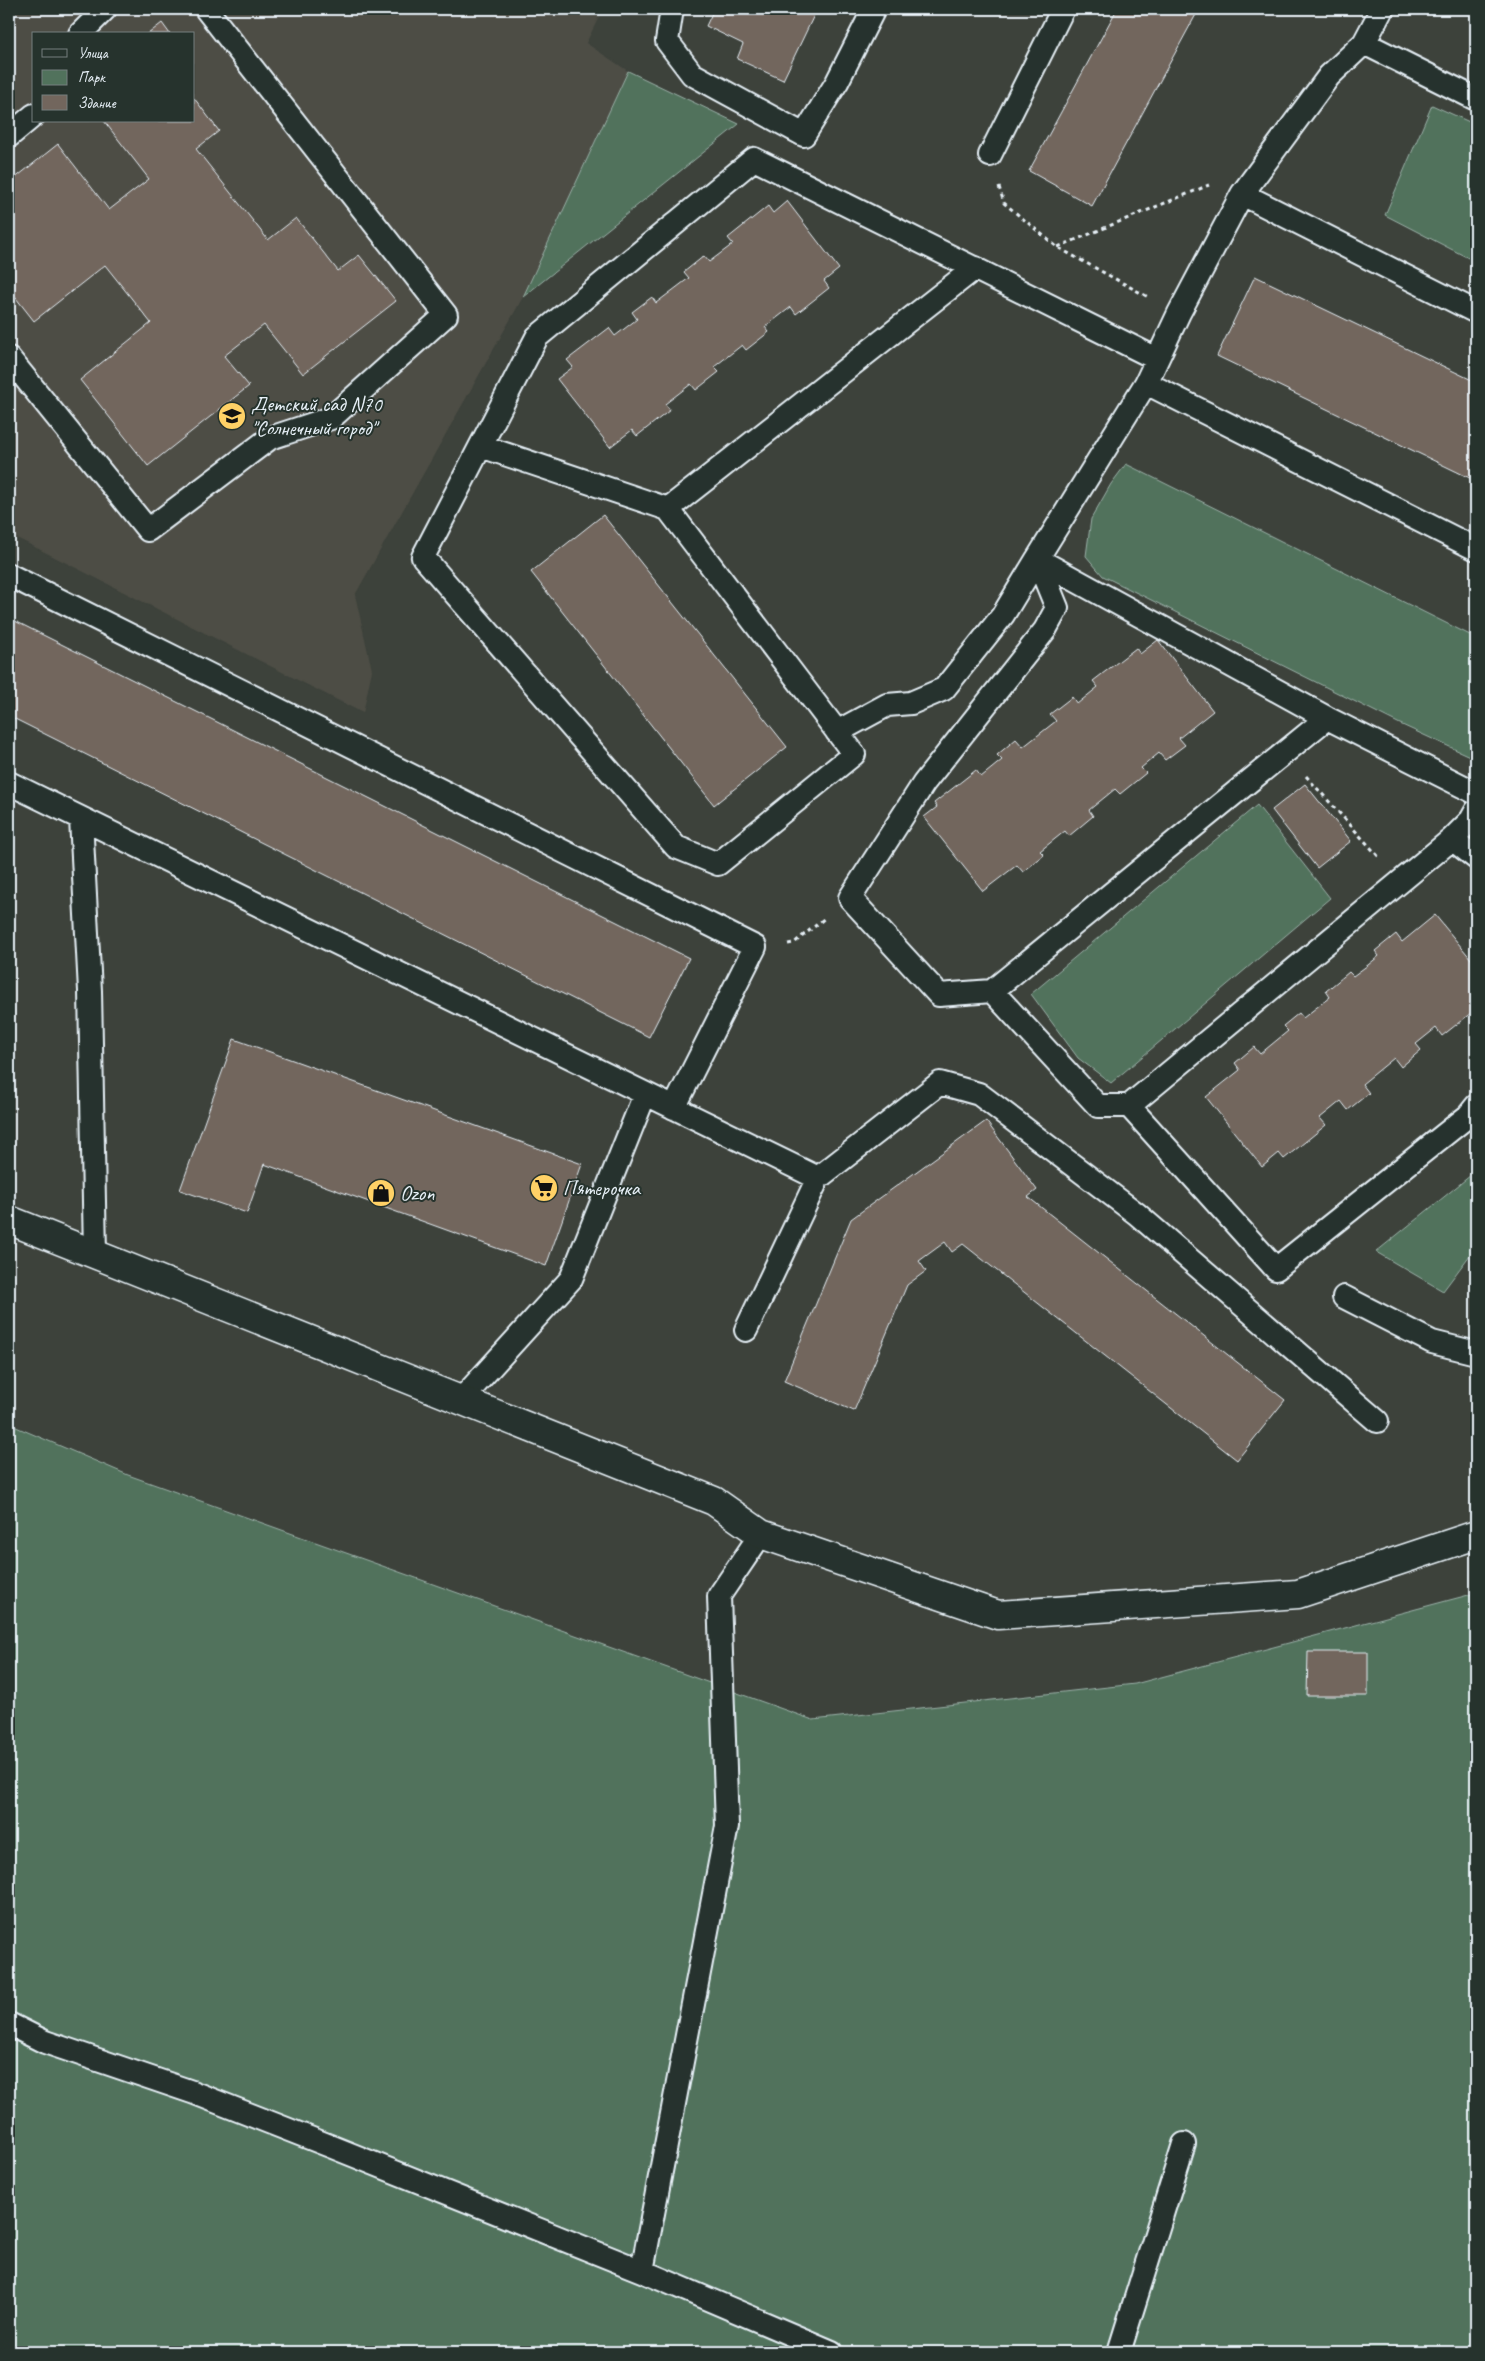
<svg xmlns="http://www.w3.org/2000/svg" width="1485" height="2361" viewBox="0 0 1485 2361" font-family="Caveat,sans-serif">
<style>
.built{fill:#4d4d45;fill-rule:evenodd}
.green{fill:#51725c;stroke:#9cb2aa}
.building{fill:#72665d;stroke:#e8f1f8}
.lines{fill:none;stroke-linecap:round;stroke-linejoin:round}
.service-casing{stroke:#e8f1f8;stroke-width:26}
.minor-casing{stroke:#e8f1f8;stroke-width:31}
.path{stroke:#e8f1f8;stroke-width:3;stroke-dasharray:4 4;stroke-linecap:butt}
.service{stroke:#26332d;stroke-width:22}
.minor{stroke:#26332d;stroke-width:28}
.labels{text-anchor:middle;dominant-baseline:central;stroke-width:4;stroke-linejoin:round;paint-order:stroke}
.poi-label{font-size:21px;fill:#e8f1f8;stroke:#26332d;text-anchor:start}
</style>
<rect width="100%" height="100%" fill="#3d423b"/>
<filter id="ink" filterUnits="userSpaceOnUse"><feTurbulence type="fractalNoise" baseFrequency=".02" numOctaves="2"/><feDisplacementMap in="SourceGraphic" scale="10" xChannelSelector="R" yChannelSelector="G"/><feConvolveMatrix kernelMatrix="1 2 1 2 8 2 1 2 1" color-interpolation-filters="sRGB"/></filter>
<g filter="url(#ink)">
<!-- built -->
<path class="built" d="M9,9H603L586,43L628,71L523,297L355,595L372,670L363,713L9,534ZM34,34H194V121H34Z"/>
<!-- green -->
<path class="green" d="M628,71L739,124L523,297Z
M1432,105L1476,125V262L1385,215Z
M1126,464L1476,638V759L1400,724L1103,576L1086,556L1091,519L1111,484Z
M1257,805L1330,898L1111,1083L1078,1058L1031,994Z
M1476,1171V1247L1443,1291L1376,1252Z
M9,1424L128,1475L813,1720L1135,1684L1476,1593V2352H9Z"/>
<!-- building -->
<path class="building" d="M714,9H817L783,80L737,59L743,44L706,26Z
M1117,9H1199L1092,206L1029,171Z
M162,23L170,34H148Z
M194,98L219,131L196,149L268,240L296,218L338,271L359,255L396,301L303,374L264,325L224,356L249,386L148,466L80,380L151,323L105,265L34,321L9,289V183L58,144L109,210L149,179L104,121H194Z
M787,201L839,269L824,281L829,288L796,314L791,307L765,327L769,332L746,350L742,345L714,367L719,372L696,390L691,384L665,404L670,410L637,436L632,430L610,447L557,379L573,367L567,360L609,328L615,336L637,319L632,312L652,297L656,303L689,278L684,272L704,256L709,262L733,244L728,238L768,206L773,213Z
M1255,276L1476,382V481L1217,356Z
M603,515L787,747L714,805L531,572Z
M9,618L689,958L649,1037L9,716Z
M1158,640L1213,711L1179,738L1185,745L1165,760L1159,753L1141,768L1146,773L1120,794L1115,789L1089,810L1093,816L1069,836L1065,831L1040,851L1044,855L1023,872L1017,865L983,891L924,817L937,807L934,803L976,770L981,777L1002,760L997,755L1016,739L1023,747L1056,721L1050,714L1072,697L1077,704L1098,687L1093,681L1136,648L1140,654Z
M1305,784L1351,841L1317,868L1272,810Z
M1435,915L1476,965V1009L1442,1036L1436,1028L1416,1044L1421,1050L1401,1067L1394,1058L1362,1084L1369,1093L1348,1110L1341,1101L1320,1118L1326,1125L1284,1159L1279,1153L1262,1167L1206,1097L1240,1070L1235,1063L1254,1047L1260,1054L1288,1031L1283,1026L1299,1013L1303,1018L1330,997L1326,991L1349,972L1353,976L1368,965L1379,956L1375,951L1396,934L1402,942Z
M234,1039L582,1164L546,1266L264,1164L247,1213L180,1190Z
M986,1121L1037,1190L1028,1197L1285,1400L1237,1460L963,1244L952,1252L945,1242L919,1261L926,1271L907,1285L854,1411L784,1381L851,1219Z
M1308,1652H1368V1696H1307Z"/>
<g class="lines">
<defs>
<path id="service" d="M672,9L667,41L692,74L804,135L837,82L874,9
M80,34L105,9
M1364,43L1476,99
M9,136L34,115
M990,155L1063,9
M1242,194L1329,76L1364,43L1382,9
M975,268L668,509L854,754L718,864L676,847L423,557L537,337L754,159L1157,359
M1476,312L1242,194L1179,313L1146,383L1037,559L1327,718L1476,793
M9,358L148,530L270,438L331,418L446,315L206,9
M1146,383L1476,549
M481,446L668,509
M9,575L755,947L674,1108
M837,732L887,705L911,703L944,689L1003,615L1037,559L1057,608L1045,630L924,783L850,898L939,995L992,991L1098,1106H1129L1276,1269L1468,1116L1476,1106
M9,783L818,1178
M81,819L90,991L95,1254
M1452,839L1476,858
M992,991L1327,718
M1129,1106L1452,839L1471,820L1476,811
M1344,1297L1432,1342L1476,1353
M746,1330L818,1178L940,1083L979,1094L1137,1214L1377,1421
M461,1400L571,1279L645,1094
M9,2024L45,2042L192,2092L330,2146L642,2271L832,2352
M642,2271L727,1826L719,1596L761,1534
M1119,2352L1184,2144"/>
<path id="minor" d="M9,1220L714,1501L761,1534L998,1615L1298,1594L1476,1535"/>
</defs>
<!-- service casing -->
<use href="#service" class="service-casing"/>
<!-- minor casing -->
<use href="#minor" class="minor-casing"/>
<!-- path -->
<path class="path" d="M999,187L1004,203L1057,247L1150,298
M1058,247L1209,185
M1306,776L1379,857
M788,944L794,943L825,918"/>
<!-- service -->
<use href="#service" class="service"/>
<!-- minor -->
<use href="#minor" class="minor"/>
</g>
</g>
<!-- icons -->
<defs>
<symbol id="school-disc" viewBox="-11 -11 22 22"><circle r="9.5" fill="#ffd166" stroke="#26332d"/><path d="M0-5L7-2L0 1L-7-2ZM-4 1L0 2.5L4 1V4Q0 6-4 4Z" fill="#111"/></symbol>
<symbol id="supermarket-disc" viewBox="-11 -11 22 22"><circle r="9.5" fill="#ffd166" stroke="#26332d"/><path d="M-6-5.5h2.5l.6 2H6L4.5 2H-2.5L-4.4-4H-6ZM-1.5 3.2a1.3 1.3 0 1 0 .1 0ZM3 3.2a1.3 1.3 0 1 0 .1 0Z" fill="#111"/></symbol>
<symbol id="shop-disc" viewBox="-11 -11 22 22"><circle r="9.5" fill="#ffd166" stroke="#26332d"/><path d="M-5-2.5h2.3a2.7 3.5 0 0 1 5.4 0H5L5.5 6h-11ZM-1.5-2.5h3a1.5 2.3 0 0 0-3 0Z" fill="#111"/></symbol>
</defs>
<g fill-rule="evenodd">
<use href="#school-disc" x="216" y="400" width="32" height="32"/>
<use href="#supermarket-disc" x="528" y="1172" width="32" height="32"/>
<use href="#shop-disc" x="365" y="1177" width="32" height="32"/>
</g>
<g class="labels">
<!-- poi labels -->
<g class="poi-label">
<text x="251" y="404">Детский сад N70<tspan x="251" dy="24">"Солнечный город"</tspan></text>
<text x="563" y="1188">Пятерочка</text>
<text x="400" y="1193">Ozon</text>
</g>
</g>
<!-- margin -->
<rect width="1485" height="2361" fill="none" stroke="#26332d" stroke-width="30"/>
<rect x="15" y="15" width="1455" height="2331" fill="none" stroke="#e8f1f8" stroke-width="2" filter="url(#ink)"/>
<!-- legend -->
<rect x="32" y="32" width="162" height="90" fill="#26332d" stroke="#747f7e"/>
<rect x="42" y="49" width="25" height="8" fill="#26332d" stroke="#747f7e"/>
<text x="78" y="58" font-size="15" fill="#e8f1f8">Улица</text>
<rect x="42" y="70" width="25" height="15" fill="#51725c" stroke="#747f7e"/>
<text x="78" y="82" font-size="15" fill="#e8f1f8">Парк</text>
<rect x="42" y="95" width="25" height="15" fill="#72665d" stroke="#747f7e"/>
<text x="78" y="108" font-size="15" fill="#e8f1f8">Здание</text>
</svg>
